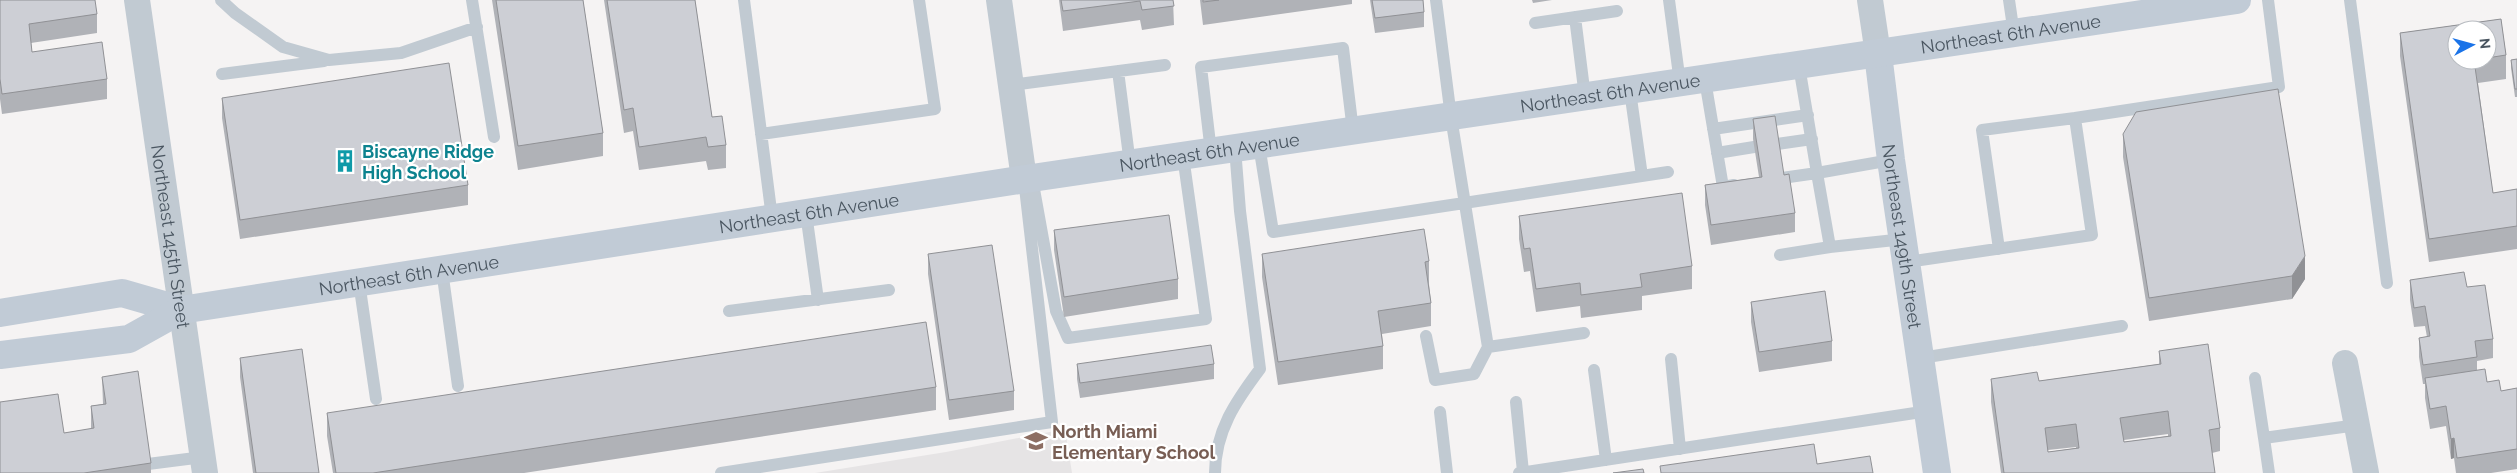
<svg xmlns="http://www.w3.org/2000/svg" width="2517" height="473" viewBox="0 0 2517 473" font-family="Raleway,sans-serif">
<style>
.education{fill:#e6e4e5}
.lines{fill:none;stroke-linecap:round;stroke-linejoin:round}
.lane{stroke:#c1cad2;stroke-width:12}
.street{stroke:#c1cad2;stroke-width:26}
.secondary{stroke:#c1cbd6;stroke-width:28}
.wall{fill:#b0b2b7;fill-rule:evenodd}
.shaded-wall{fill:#909195}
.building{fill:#cdcfd5;stroke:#909195;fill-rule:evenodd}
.labels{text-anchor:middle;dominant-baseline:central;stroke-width:4.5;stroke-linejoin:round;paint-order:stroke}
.street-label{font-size:18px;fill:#4a5661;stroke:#fff}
.culture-label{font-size:18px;font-weight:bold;fill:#0d838f;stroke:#fff;text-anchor:start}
.education-label{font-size:18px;font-weight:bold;fill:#785e54;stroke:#fff;text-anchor:start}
</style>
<rect width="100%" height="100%" fill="#f5f3f3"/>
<!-- education -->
<path class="education" d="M1065,429L1072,473H815L946,452Z"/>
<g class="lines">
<!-- lane -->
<path class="lane" d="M221,0L235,13L283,47L329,60L401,53L477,27
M472,0L494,137
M744,0L772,218
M1436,0L1451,117L1488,347L1584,333
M1669,0L1680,83
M2009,0L2014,34
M2350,0L2387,283
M1575,17L1585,97
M1535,23L1617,11
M1118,71L1130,164
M222,74L324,61
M1705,80L1723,187L1734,185
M1011,85L1165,65
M1630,91L1642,176
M1713,129L1808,115
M761,134L935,109L919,0
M1777,144L1812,139
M1259,145L1273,232L1668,172
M1211,152L1201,67L1343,48L1353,131
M1717,153L1754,147
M1891,160L1817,173L1830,247L1904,239
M1032,178L1056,311L1068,338L1206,319L1183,156
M1782,178L1817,173L1799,66
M806,213L818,300
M1999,249L1982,130L2075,118
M1780,255L1830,247
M1907,262L2092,235L2075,118L2279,87L2268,0
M442,270L458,386
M359,282L376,399
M729,311L889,290
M1426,336L1435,380L1474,374L1488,347
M1921,358L2122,326
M1671,359L1680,449
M1594,370L1606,460
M2255,378L2264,438
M1516,402L1523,472
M1440,412L1447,473
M148,464L203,457
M721,473L1052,422L1024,179
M1215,473C1215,431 1236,401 1260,369L1240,211L1235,148
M1519,473L1928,411
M2269,473L2264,438L2357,425"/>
<!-- street -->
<g class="street">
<path id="s1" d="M137,0L205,473"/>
<path d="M999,0L1024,179"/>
<path d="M1870,0L1878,54"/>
<path d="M2345,363L2366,473"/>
</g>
<!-- secondary -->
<g class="secondary">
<path id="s2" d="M1878,54L1891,160L1937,473"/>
<path d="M0,313L122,293L181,310"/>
<path id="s3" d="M0,355L129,339L181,310L1032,178L2237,0"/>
</g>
</g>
<!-- wall -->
<path class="wall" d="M0,0L97,14V33L31,43L32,52L107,79V99L2,114L0,99Z
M492,0H583L603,133V156L518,170Z
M604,0H695L712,117L726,145V168L708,170L706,161L639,170L633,131L624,133Z
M1059,0H1173L1174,25L1142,30L1140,20L1063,31Z
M1200,0H1352V4L1203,25Z
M1370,0H1423L1424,12V27L1375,33Z
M1532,0H1552L1533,3Z
M2501,19L2506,55V79L2478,83L2493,193L2517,189V249L2429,262L2400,56V33ZM2457,30H2487V60H2457Z
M2517,59V97H2515L2511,68V60Z
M222,98L468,185V205L240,239L222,118Z
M1753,119L1784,175L1795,213V232L1711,245L1705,205V185L1759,177L1753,139Z
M2123,134L2305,279L2292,299L2149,321L2123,157Z
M1519,216L1692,266V289L1642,296V310L1581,318L1580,306L1536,312L1530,271L1524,272L1519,239Z
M1054,230L1178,279V299L1064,317L1054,250Z
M928,254L1014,391V410L949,420L928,274Z
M1262,254L1429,261V284L1431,303V326L1382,334L1383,346V369L1278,385L1262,277Z
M2410,280L2467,287L2493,339V358L2477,361V370L2487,382L2501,391L2517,388V469L2491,473H2456L2454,458L2451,459L2446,426L2430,429L2425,398V384H2423L2419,357V338L2427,337L2425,326L2414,327L2410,300Z
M1751,302L1832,341V361L1759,372L1751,322Z
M2159,351L2220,428V451L2212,453L2215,473H2001L1991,402V379L2039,381L2159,364ZM2168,434V436L2124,442V440ZM2076,447V448L2048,452V450Z
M240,358L319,473H253L240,377Z
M1077,364H1214V379L1080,398L1077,379Z
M102,377L151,463V473H0L64,433L91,429V406L103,404Z
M936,387V410L524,473H333L327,436V413Z"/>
<!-- shaded-wall -->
<path class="shaded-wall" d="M2305,256V279L2292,299V276Z
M2454,438V458L2451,459V439Z"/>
<!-- building -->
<path class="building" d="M0,0H95L97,14L29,24L32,52L102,42L107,79L2,94L0,79Z
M496,0H583L603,133L518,146Z
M607,0H695L712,117L722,116L726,145L708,147L706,137L639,147L633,108L624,110Z
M1061,0H1173L1174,6L1142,10L1140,1L1063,11Z
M1203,0H1219L1203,2Z
M1372,0H1423L1424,12L1375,18Z
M2501,19L2506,55L2487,58V30H2457V60H2475H2474L2493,193L2517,189V226L2429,239L2400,33Z
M2517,59V89H2515L2511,60Z
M449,63L468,185L240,220L222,98Z
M2278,89L2305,256L2292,276L2149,298L2123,134L2136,112Z
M1775,116L1784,175L1789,174L1795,213L1711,225L1705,185L1762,177L1753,119Z
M1682,193L1692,266L1640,274L1642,287L1581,295L1580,283L1536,289L1530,248L1524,249L1519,216Z
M1169,215L1178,279L1064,297L1054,230Z
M1424,229L1429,261L1425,262L1431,303L1378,311L1383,346L1278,362L1262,254Z
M992,245L1014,391L949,400L928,254Z
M2464,272L2467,287L2485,285L2493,339L2475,341L2477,357L2423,365L2419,338L2430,336L2425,306L2414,308L2410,280Z
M1825,291L1832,341L1759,352L1751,302Z
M926,322L936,387L373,473H336L327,413Z
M2208,344L2220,428L2209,430L2215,473H2004L1991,379L2037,372L2039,381L2161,364L2159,351ZM2168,411L2171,436L2124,442L2120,418ZM2076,424L2079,448L2048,452L2045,428Z
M1211,345L1214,364L1080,383L1077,364Z
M302,349L319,473H256L240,358Z
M2485,369L2487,382L2499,380L2501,391L2517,388V449L2457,458L2454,438L2451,439L2446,406L2430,409L2425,378Z
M138,371L151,463L84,473H0V402L58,394L64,433L94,428L91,406L106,404L102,377Z
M1814,444L1817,464L1870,456L1873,473H1661L1660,466Z
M1643,469L1644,473H1613Z"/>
<!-- icons -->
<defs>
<symbol id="building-bare" viewBox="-9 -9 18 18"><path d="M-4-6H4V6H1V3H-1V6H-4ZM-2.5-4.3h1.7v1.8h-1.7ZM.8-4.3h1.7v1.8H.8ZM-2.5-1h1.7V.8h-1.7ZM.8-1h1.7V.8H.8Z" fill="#0f9aa8" stroke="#fff" stroke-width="2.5" paint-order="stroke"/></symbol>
<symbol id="school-bare" viewBox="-9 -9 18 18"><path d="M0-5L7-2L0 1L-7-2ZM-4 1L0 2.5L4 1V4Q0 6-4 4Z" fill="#8d6e63" stroke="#fff" stroke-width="2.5" paint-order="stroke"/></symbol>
</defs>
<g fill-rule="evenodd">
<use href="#building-bare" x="329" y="145" width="32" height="32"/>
<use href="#school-bare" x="1020" y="425" width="32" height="32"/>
</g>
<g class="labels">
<!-- street labels -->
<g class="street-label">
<text stroke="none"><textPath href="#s3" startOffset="2040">Northeast 6th Avenue</textPath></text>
<text stroke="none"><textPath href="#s3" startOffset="1635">Northeast 6th Avenue</textPath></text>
<text stroke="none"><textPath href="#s3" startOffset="1230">Northeast 6th Avenue</textPath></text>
<text stroke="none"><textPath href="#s3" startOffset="825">Northeast 6th Avenue</textPath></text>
<text stroke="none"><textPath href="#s1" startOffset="239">Northeast 145th Street</textPath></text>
<text stroke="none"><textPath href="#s2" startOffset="184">Northeast 149th Street</textPath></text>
<text stroke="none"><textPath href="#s3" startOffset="420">Northeast 6th Avenue</textPath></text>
</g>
<!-- culture labels -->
<g class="culture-label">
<text x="362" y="151">Biscayne Ridge<tspan x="362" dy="21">High School</tspan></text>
</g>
<!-- education labels -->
<g class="education-label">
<text x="1052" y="431">North Miami<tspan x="1052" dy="21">Elementary School</tspan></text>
</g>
</g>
<!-- north arrow -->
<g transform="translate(2472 45) rotate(84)"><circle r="24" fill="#ffffff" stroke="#b7bbc0"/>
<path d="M0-4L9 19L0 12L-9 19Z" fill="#1a73e8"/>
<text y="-8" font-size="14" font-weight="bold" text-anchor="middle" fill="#4a5661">N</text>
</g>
</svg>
